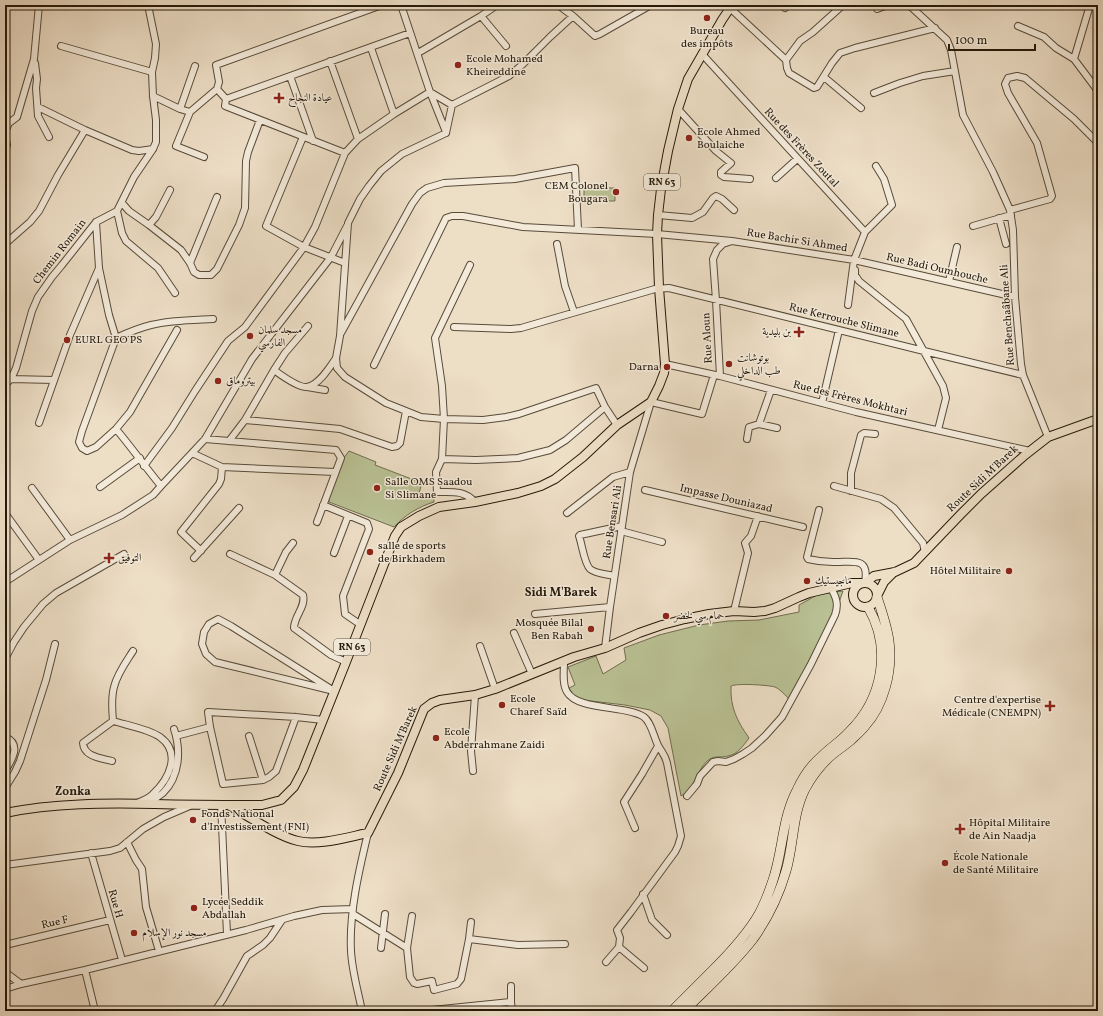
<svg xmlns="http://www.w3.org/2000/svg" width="1103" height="1016" viewBox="0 0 1103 1016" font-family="Vollkorn,Amiri,serif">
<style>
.green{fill:#b9c194;stroke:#706e4f}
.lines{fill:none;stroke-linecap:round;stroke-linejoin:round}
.minor-casing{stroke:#584b39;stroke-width:8}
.major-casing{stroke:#261a0a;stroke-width:10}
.highway-casing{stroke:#261a0a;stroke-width:10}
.minor{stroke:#f3eada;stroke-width:6}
.major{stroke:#eddec6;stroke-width:8}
.highway{stroke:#eddec6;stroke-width:9}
.poi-dot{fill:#8f2418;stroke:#f3eada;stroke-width:1.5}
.labels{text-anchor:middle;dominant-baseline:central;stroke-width:3;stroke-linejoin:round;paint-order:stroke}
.shield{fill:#f3eada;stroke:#645848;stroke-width:1}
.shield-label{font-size:10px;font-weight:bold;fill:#261a0a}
.poi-label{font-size:11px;fill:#261a0a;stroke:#f3eada;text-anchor:start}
.street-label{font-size:11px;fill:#261a0a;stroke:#f3eada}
.neighbourhood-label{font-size:12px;font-weight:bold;fill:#261a0a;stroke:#f3eada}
</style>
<rect width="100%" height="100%" fill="#eddec6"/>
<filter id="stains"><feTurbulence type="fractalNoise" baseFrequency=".005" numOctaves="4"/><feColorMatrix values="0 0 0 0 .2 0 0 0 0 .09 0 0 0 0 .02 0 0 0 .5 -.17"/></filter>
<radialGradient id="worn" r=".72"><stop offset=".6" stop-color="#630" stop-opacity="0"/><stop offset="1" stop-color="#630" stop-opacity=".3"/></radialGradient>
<!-- green -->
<path class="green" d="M584,188H615V201H584Z
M349,451L376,462L375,465L422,483L419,493L423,498L434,497V502C418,507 405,515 394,527L329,502V496L343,459Z
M843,591L837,608L790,700C786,696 780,689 775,687C768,685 737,683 731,686C730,707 737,721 749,738C743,746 738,754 728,756C720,758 714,755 707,761C695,773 695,789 681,796L668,728L661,716L650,710L625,705L583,700L574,696L569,688L575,685L568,667L596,656L603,674L626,660L624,648L659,635L699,625L728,621L759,620L799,612V605L819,594Z"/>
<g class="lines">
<defs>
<path id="minor" d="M558,5L573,16L595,36L600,34L651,5
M909,5L947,40L951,50L963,115L993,172L1010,210L1013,230L1015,297L1021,364L1023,375L1048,437
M730,8L786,60L800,41L813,32L843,5
M785,8L787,5
M877,9L888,5
M481,16L506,46
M1018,26L1044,37L1056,48L1074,59L1098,91
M61,46L152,72
M371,48L394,114
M418,53L481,16L497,5
M702,54L865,232L854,260L848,305
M1074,59L1090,5
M786,60L787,68L789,73L814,88L817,87L832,63L840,53L855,48L935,28
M330,61L358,139
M35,63L37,79L36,88L38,116L49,137
M290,76L313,141
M824,77L861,108
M430,92L446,132
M430,92L452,105
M874,93L900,83L923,76L955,71
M153,96L180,109L190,112L217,89
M226,99L410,33
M38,107L85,130L132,150L139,151L153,149
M180,109L195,66
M678,109L716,151L731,163L721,172V175L724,177L750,179
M190,112L176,146L204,157
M5,132L9,123L17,117L34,59L39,5
M446,133L402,154L381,171L369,186L360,199L348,223L340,336L336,358L337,368L345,377L386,403L421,417L444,419L442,386L435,338L470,265
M446,133L452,105L509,76L523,64L550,37L573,16
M5,135L7,145L5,151
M303,137L266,226L304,247L345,263
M345,153L225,106L226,99L217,89L219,82L216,65L382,5
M776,178L797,159
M122,203L129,211L149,225L181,250L190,263L194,272L199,275H211L217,269L239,225L245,208L246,161L248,152L260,120
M1010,210L1050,199L1052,196L1037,143L1008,93L1005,84L1008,78L1017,76L1025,78L1074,119L1098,143
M117,211L122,233L126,241L158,268L175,293
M658,215L692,218L703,212L713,198L716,196L722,199L734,210
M999,218L1006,244
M96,222L99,268L109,315L116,338L82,431L79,442L82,448L87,451L96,447L116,429L130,412L177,330
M149,225L156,217L170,190
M973,226L1011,215
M865,232L892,205L884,179L876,166
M5,244L30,222L39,211L58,175L85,130
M557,244L565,286L574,312
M190,263L217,197
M855,270V275L859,281L906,319L943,386L946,398L938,430
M949,281L957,247
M454,327L511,329L521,328L655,289L669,288L924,351L1023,375
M341,333L412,204L420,193L427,188L444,183L515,179L575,168L578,229
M116,338C127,333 139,328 151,325C171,320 192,320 213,319
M665,364L720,376L856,412L1030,451
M374,365L446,218L452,216H463L523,227L657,234L732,241
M274,370C281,375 298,388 307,387C319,385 330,367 336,358
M720,376L716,300L713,259L717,250L723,244L732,241L854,260L1015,297
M11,379L54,380
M5,385L11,379L16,368L32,311L38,297L52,277L62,265L96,222L117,211L134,177L153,149L156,142V120L153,96L152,72L155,58L156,44L148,5
M307,387L325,390
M822,403L839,330
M245,420L340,429L392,447L397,446L400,443L406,411
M39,423L70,335L99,268
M759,424L771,390
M116,429C132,448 146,468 161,486
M205,439L336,450L341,458L317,522
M747,439L749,427L759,424L777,428
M229,441L245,420L274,370L285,353L308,326
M192,453L222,467L335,472
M442,459L476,460L518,458L550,450L566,440L605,407
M144,466L172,428L195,391L228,341L245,327L304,247L315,227L345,153L358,139L394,114L430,92L401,5
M834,486L881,499L894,508L923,543L925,552
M100,487L140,458
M32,488L70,540
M645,490L803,527
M851,491V473L861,435L864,433L875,434
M475,502C464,490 452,492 437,492L436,472L442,459L444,419L483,420L506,417L519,414L596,388L605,407L617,425
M323,505L367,523L369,529L343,596L345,614L361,625
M819,510L807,557L808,559C816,561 825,562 833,562C850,563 870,555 865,582
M5,513L39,560
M567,513L613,477L630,472
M621,531L662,542
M201,551L181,532L219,484L221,479L222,467
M334,553L348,516
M230,554L275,575L303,595C306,607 294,616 294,628L331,655L346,662
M194,558L239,508
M275,575L286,552L293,543
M614,576C607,574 596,574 590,569C584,563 582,544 579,536L580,535L622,526
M5,582L70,540L122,515L153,495L161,486L192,453L205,439L252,359L331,257L347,226
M734,611L748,553L745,543L751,536L758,516
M535,614L610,607
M218,619L231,626L334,691L215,662L206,654L202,644L204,632L209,624Z
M514,633L532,674
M480,646L495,689
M605,648L610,607L630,472L651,402L702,414L714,375
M5,659L14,642L24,627L43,604L56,593L124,554
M564,662C564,671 562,684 567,692C578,711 627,705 644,717C652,723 654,739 659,747C663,754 665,755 667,763L681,836L678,846L675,852L631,912L617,930L620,938L619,947L644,968
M296,717L276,771L269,777L263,780L223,784L210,727L208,712L296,717L323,720
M113,721C112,710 111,698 114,687C117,674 126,662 133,651
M176,736L210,727
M249,736L263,780
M5,737C22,744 12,760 5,771
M112,761C101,758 84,757 83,743L113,721C126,725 149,729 160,737C182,753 169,779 153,794C149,798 142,801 137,803
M473,771L471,751L475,695
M5,788L15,772L20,761L46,680L55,644
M687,796L697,784L700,776L713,762L718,761L726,762L734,759L743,754L752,748L765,736L782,717L811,664L835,615C839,604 836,597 831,588
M148,804C153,800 158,797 163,793C180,776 181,750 174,729
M221,804L227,934
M635,828L624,802L642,774L658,746
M127,842L136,860L142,869L146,907L159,951
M91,853L122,960
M5,865L110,851L120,848L143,829L164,817L192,805
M643,894L652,920L667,935
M353,914L407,948
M412,916L407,948L410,977L414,983L417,984L432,981L434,990L457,984L461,979L469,939L471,922
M469,939L518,945L565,944
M5,945L110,920
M381,948L385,914
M606,962L619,947
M85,970L95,1011
M5,972L21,984
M511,986V1002
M5,989L21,984L85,970L246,930L294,916L322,910L353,909
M215,1011L223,999L247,956L263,945L270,938L282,920
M362,1011C358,991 352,971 351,951C349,913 359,870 368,833
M422,1011L511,1002L512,1011"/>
<path id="major" d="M866,582L874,576L895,572L914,563L961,514L981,494L1025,455L1048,437L1098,419
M853 595a12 12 0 1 1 24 0a12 12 0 1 1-24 0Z
M878,594L884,582L894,572
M230,806C250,817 277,836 298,841C319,846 348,837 368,833L398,773L424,709L432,703L440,700L475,695L495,689L574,657L605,648L639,633L662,625L685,619L709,614L734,611L754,612L765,611L775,608L799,597L809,593L852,583H862
M5,813C54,803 105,803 155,804C190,805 226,805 262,805L281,800L294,787L303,770L346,662L386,559L395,536L401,527L419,516L439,507L475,502L518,493L541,486L555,479L583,457L617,425L651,402L659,386L664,373L665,364L659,288L657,234L658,215L661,189L668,151L678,109L688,79L722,20L732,5"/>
<path id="highway" d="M672,1011C686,997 699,984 713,970C730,953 747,935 759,914C765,903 769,892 773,880C783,851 782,818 797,790C803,777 811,765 822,756C831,747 841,741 849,732C883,699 892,648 868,607
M684,1011C707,988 733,965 753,939C768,918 779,895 786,871C794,844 792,815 805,789C812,776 821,764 833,754C839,749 844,746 850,741C855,736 860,732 865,726C884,705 893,670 889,641C887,626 882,612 877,597"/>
</defs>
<!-- minor casing -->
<use href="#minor" class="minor-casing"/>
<!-- major casing -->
<use href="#major" class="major-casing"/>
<!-- highway casing -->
<use href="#highway" class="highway-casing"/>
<!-- minor -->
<use href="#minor" class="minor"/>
<!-- major -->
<use href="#major" class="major"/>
<!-- highway -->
<use href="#highway" class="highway"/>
</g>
<!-- markers -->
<g class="poi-dot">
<circle cx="707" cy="18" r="4"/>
<circle cx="458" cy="65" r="4"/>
<path d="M277 92h4v4h4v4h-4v4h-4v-4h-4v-4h4z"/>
<circle cx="689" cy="138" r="4"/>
<circle cx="616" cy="192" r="4"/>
<path d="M797 326h4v4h4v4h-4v4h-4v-4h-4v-4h4z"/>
<circle cx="250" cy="336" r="4"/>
<circle cx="67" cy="340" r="4"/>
<circle cx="729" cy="364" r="4"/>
<circle cx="667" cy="367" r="4"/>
<circle cx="218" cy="381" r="4"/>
<circle cx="377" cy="488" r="4"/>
<circle cx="370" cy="552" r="4"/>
<path d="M107 552h4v4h4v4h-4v4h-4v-4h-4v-4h4z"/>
<circle cx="1009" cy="571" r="4"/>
<circle cx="807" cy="581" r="4"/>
<circle cx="666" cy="616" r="4"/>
<circle cx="591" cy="629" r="4"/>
<circle cx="502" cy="705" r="4"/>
<path d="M1048 700h4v4h4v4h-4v4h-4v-4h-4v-4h4z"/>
<circle cx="436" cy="738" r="4"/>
<circle cx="193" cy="820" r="4"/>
<path d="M958 823h4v4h4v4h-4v4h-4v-4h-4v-4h4z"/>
<circle cx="945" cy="863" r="4"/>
<circle cx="194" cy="908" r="4"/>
<circle cx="134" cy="933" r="4"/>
</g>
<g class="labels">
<!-- shield labels -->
<g class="shield">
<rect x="644" y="174" width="36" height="16" rx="3"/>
<rect x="334" y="639" width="36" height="16" rx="3"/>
</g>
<g class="shield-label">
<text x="662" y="182">RN 63</text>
<text x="352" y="647">RN 63</text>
</g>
<!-- poi labels -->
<g class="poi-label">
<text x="707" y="31" text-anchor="middle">Bureau<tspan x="707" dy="13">des impôts</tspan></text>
<text x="466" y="59">Ecole Mohamed<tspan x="466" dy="13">Kheireddine</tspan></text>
<text x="288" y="98">عيادة النجاح</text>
<text x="697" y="132">Ecole Ahmed<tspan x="697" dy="13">Boulaiche</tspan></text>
<text x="608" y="186" text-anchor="end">CEM Colonel<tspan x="608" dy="13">Bougara</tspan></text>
<text x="258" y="330">مسجد سلمان<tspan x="258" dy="13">الفارسي</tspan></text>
<text x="791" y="332" text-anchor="end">بن بليدية</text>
<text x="75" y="340">EURL GEO PS</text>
<text x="737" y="358">بوتوشانت<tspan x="737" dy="13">طب الداخلي</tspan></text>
<text x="659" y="367" text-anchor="end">Darna</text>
<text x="226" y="381">بيتروماق</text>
<text x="385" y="482">Salle OMS Saadou<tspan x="385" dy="13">Si Slimane</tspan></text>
<text x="378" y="546">salle de sports<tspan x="378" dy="13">de Birkhadem</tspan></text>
<text x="118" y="558">التوفيق</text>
<text x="1001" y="571" text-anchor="end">Hôtel Militaire</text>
<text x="815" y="581">ماجيستيك</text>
<text x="674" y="616">حمام سي لخضر</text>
<text x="583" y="623" text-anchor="end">Mosquée Bilal<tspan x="583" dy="13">Ben Rabah</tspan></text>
<text x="510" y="699">Ecole<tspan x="510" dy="13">Charef Saïd</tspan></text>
<text x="1041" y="700" text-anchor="end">Centre d'expertise<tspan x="1041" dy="13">Médicale (CNEMPN)</tspan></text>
<text x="444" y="732">Ecole<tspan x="444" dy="13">Abderrahmane Zaidi</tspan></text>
<text x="201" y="814">Fonds National<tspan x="201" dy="13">d'Investissement (FNI)</tspan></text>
<text x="969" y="823">Hôpital Militaire<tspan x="969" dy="13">de Ain Naadja</tspan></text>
<text x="953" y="857">École Nationale<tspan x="953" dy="13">de Santé Militaire</tspan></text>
<text x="202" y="902">Lycée Seddik<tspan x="202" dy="13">Abdallah</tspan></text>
<text x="142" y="933">مسجد نور الإسلام</text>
</g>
<!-- street labels -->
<g class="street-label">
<text transform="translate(801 148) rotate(47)">Rue des Frères Zoutal</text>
<text transform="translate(797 241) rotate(9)">Rue Bachir Si Ahmed</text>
<text transform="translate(60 252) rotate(-52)">Chemin Romain</text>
<text transform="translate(937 269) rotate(13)">Rue Badi Oumhouche</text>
<text transform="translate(1008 315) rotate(-94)">Rue Benchaâbane Ali</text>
<text transform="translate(844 321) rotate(14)">Rue Kerrouche Slimane</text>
<text transform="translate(708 338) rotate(-93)">Rue Aloun</text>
<text transform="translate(850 399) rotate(14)">Rue des Frères Mokhtari</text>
<text transform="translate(983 479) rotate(-43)">Route Sidi M'Barek</text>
<text transform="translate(726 499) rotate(13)">Impasse Douniazad</text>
<text transform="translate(613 522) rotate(-81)">Rue Bensari Ali</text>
<text transform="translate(396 749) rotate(-66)">Route Sidi M'Barek</text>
<text transform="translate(115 904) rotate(74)">Rue H</text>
<text transform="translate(55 923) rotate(-13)">Rue F</text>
</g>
<!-- neighbourhood labels -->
<g class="neighbourhood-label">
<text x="561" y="593">Sidi M'Barek</text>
<text x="73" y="792">Zonka</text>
</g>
</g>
<!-- margin -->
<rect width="1103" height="1016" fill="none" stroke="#eddec6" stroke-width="20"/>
<rect x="6" y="6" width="1091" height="1004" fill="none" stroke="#261a0a" stroke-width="2"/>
<rect x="10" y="10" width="1083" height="996" fill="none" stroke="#261a0a"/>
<!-- scale -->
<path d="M949 44v6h86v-6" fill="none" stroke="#261a0a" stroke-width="2"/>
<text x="955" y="44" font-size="12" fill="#261a0a" stroke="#f3eada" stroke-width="3" paint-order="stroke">100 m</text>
<rect width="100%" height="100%" filter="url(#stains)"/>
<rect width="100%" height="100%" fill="url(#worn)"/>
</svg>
